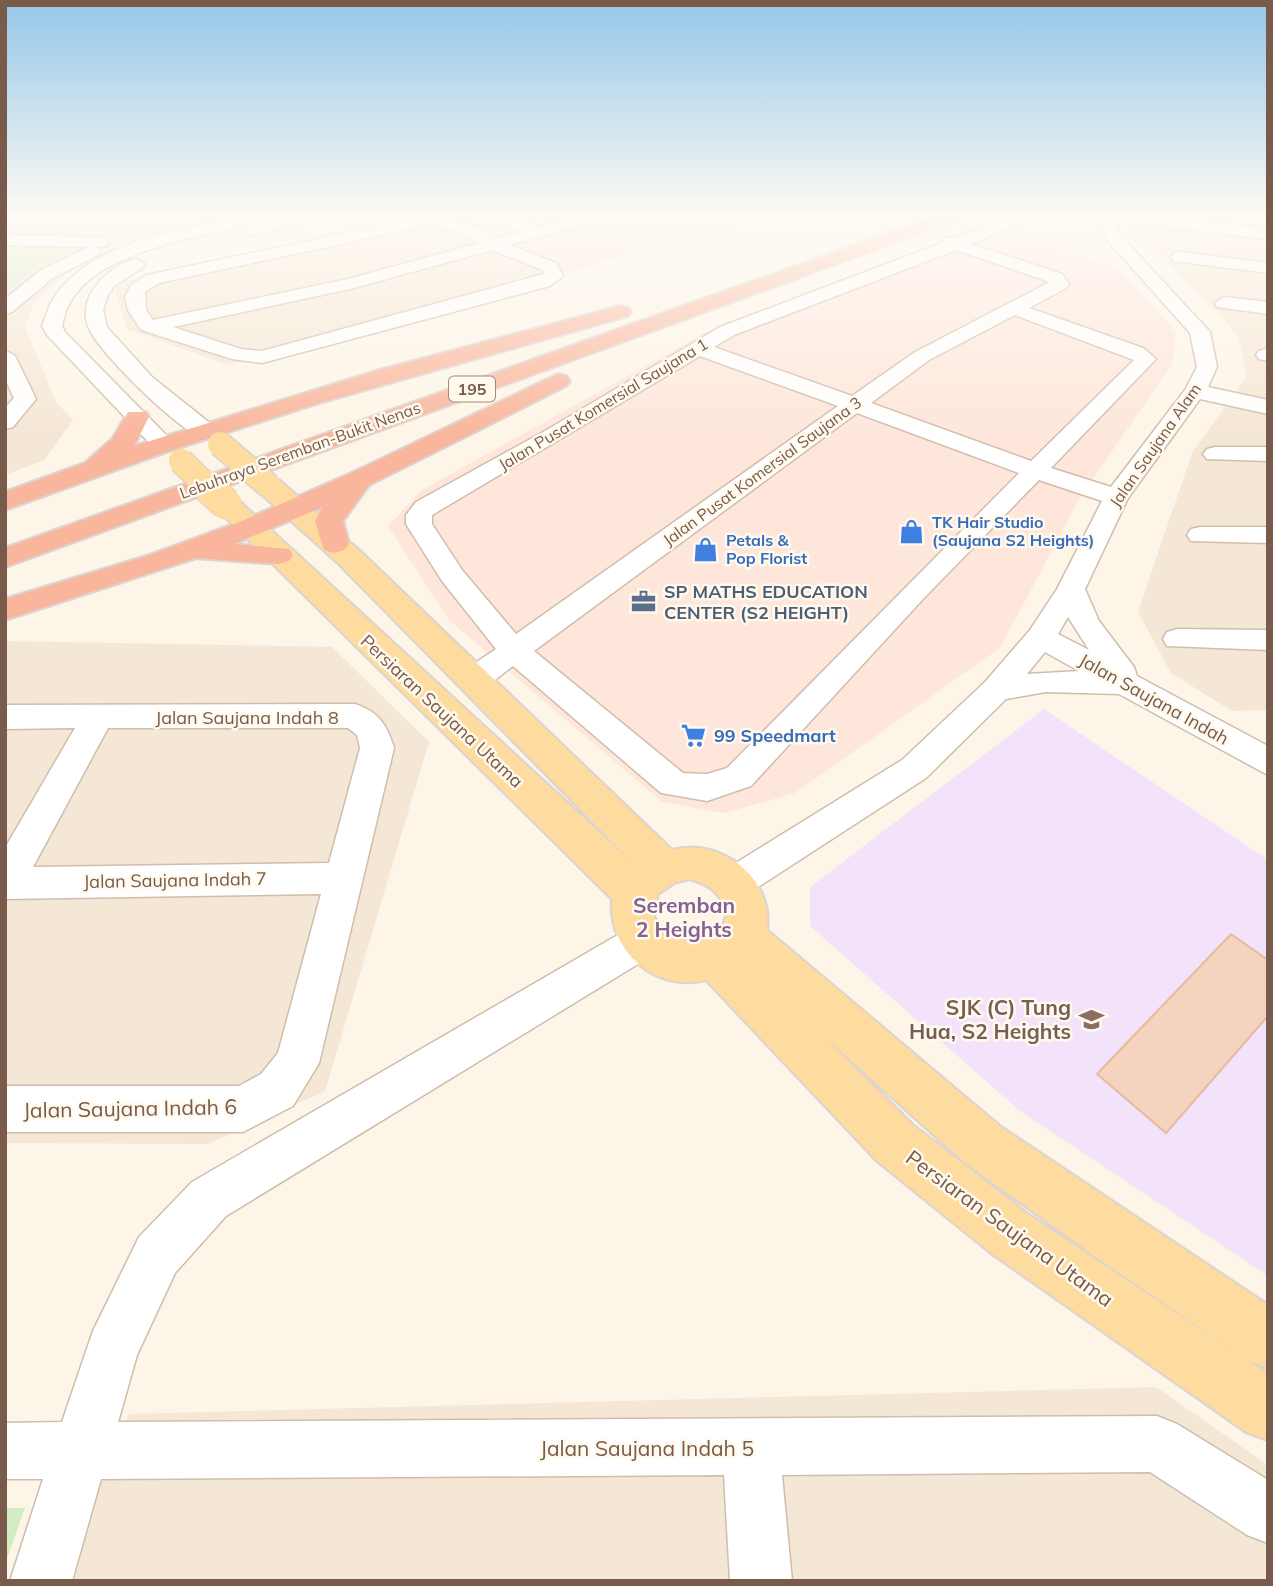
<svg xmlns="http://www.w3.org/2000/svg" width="1273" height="1586" viewBox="0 0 1273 1586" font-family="Mulish,sans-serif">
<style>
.residential{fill:#f5e7d5}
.commercial{fill:#fee6db}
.education{fill:#f2e3fa}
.green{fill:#d4ecc4}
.building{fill:#f4d4be;stroke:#e7ba9d;stroke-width:2}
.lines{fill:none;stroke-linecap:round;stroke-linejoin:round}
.minor-casing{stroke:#d0bdac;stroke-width:3}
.major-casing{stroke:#dcd4d0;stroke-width:4}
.highway-casing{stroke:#dcd4d0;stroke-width:4}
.minor{fill:#fff;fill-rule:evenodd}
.major{fill:#fedb9e;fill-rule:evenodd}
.highway{fill:#f9b69c;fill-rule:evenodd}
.major-bridge-far1-casing{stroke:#dcd4d0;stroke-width:27;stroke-linecap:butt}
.major-bridge-casing{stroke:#dcd4d0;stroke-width:33;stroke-linecap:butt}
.major-bridge-far1{stroke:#fedb9e;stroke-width:24}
.major-bridge{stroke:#fedb9e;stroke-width:31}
.labels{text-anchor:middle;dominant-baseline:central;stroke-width:5;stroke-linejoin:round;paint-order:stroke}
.shield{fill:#fff9ee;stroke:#a08a7b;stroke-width:2}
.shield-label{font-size:16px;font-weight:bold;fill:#785b4a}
.far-street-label{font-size:16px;fill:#785b4a;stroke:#fff9ee}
.far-shop-label{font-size:16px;font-weight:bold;fill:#366cbe;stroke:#fff9ee;text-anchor:start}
.service-label{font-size:18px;font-weight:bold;fill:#4e5e75;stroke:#fff9ee;text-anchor:start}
.street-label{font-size:18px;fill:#785b4a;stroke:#fff9ee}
.shop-label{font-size:18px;font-weight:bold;fill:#366cbe;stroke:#fff9ee;text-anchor:start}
.quarter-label{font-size:21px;font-weight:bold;fill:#846295;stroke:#fff9ee}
.near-education-label{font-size:21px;font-weight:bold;fill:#785e54;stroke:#fff9ee;text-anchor:end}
.near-street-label{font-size:21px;fill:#785b4a;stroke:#fff9ee}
</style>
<rect width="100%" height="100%" fill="#fdf5e7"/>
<!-- residential -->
<path class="residential" d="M5,216H251L123,247L81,265L55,283L34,304L25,327L56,402L73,420L44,460L5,475Z
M434,216H758L268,360L225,364L127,329L115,291L124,280L323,242Z
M1131,216H1268V710L1232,711L1171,673L1138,612L1192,453L1247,376L1238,336L1213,307L1139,236Z
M5,641L332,647L429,742L325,1091L208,1144L5,1143Z
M1156,1387L1268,1465V1581H13L93,1501L129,1414Z"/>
<!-- commercial -->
<path class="commercial" d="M982,224L1116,267L1176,332L1172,364L1080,498L1000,648L795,793L725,813L662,802L449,620L388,526L422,490L703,334Z"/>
<!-- education -->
<path class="education" d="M1044,709L1268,860V1276L1020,1111L810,926V887Z"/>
<!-- green -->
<path class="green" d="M5,245L85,246L40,265L5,293Z
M5,1508H25L5,1564Z"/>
<!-- building -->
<path class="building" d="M1231,934L1268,960V1016L1166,1133L1097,1074Z"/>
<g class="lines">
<defs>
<path id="minor" d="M251,216H280L278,219C221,233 103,246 71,301C66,308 64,318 62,326L65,332L174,443L170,448H154L47,335L42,326C46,316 49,304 55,296C97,238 186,229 251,216Z
M293,216H319L317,219L250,236L242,231L244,228Z
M427,216L476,227L496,239L520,232L488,216H509L537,228L581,216H606L604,219L510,245L556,263L563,276L550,286L262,363L232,359L141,330L128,310L125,297L131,285L147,275ZM429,225L464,233L480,243L348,279L153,320L146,310L145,292L159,283ZM492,250L543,270L544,274L262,351L241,349L173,327L350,289Z
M717,216H764C755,224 726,224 717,216Z
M1015,216H1037L971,244L1062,274L1069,284L1066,288L1029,308L1143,348L1156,359L1051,468L1111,487L1185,390L1197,367L1190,333L1108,241L1095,216H1111L1121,236L1210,332L1217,367L1208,387L1268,400V414L1200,399L1128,498L1085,589L1099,621L1134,667L1137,676L1268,746V775L1119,694L1046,692L1006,699L926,778L749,893L736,898L723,893L717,882L723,871L902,760L985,682L1030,630L1057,589L1102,501L1039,480L923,599L751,786L707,801L661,793L513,666C496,678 483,694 462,688L457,680L462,672L496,649L442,581L406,524V515L416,502L545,431L720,327L942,243L944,238H955ZM956,250L1050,282L915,352L852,396L714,347L734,335ZM1015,315L1134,360L1031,461L871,403L929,360ZM700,356L838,406L516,634L462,570L432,524V515ZM857,413L1019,473L727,768L707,774L683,773L534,651ZM1068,617L1089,650L1058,634ZM1045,652L1079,671L1027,674Z
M1148,216L1268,229V239L1142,224L1140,221Z
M5,235L101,237L109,242L107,246L96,247L100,251L98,255L53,278L12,312L5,314V299L41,270L89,247L5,245Z
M1180,252L1268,263V273L1174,261L1171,257L1174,253Z
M136,259L145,264L142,268L114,286L108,295L103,309L107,327L152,377L211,424L214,429L211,434C206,435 200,436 195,434C172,423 96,350 88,326C77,296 108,266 136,259Z
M1224,297L1268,302V314L1217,307L1215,303Z
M1266,349L1268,361L1259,359L1256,355L1259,351Z
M5,350L15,356L36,399L13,427L5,429V408L14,398L5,379Z
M1215,447H1268V461L1207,459L1203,454L1207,449Z
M1200,527H1268V543L1191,541L1187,535L1191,529Z
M1178,629L1268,630V650L1167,646L1163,639L1167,632Z
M355,704C379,712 387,725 394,748L319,1063L293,1106L243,1132H5V1086H239L261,1074L278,1053L321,894L5,899V848L75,728L5,729V705ZM108,728H348L357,735L360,748L329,863L33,867Z
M642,924L656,929L662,941L656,953L226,1216L175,1273L137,1355L118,1422L1157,1416L1177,1424L1268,1480V1543L1247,1535L1150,1472L782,1475L792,1581H730L724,1475L101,1479L72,1581H10L43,1479H5V1423L62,1422L93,1331L139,1237L192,1182L628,929Z"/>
<path id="major" d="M269,478L279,480L361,552L672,850C721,837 774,878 767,930L1001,1127L1268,1305V1368L1247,1360L1096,1257L965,1163L817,1030L913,1125L1029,1215L1268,1374V1440L1246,1432L991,1253L877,1161L706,980C655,993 607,950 612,899L212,504L216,498L226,496L236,498L635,865L339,564L259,492L255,486L259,480ZM689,879C709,884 722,894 727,914L720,933L696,943L667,936L654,917L658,894L674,883Z"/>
<path id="highway" d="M935,216H960L957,220L5,567V548Z
M621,306L628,308L631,312L628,316L319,403L166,452L5,510V492L85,463L113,438L128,412H146L149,417L134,446L379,370Z
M558,374L566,376L570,381L566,386L369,485L343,521L349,544L344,550L334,553L324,550L315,521L323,507L234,544L289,549L293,555L289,561L278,564L196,558L5,620V599L150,555L242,521L358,470Z"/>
</defs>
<!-- minor casing -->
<use href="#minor" class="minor-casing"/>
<!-- major casing -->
<use href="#major" class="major-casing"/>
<!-- highway casing -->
<use href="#highway" class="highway-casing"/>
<!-- minor -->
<use href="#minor" class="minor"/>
<!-- major -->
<use href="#major" class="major"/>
<!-- highway -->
<use href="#highway" class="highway"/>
<defs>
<path id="major-bridge-far1" d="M220,444L269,486
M181,461L209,488"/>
<path id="major-bridge" d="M207,486L226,504"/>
</defs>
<!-- major-bridge-far1 casing -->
<use href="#major-bridge-far1" class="major-bridge-far1-casing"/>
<!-- major-bridge casing -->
<use href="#major-bridge" class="major-bridge-casing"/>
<!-- major-bridge-far1 -->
<use href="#major-bridge-far1" class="major-bridge-far1"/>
<!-- major-bridge -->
<use href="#major-bridge" class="major-bridge"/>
</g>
<!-- sky -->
<linearGradient id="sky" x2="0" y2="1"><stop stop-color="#95c6e8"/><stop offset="0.49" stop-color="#fefaf4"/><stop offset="1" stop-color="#fefaf4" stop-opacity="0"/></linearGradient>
<rect width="1273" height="438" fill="url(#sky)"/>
<!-- icons -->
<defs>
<symbol id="shop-bare" viewBox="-9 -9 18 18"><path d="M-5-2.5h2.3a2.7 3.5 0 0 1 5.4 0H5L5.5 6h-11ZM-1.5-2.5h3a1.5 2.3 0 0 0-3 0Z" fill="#3f7fe0" stroke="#fff9ee" stroke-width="2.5" paint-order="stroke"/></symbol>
<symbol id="office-bare" viewBox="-9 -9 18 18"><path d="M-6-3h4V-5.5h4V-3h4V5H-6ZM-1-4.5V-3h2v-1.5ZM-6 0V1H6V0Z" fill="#5c6f8a" stroke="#fff9ee" stroke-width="2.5" paint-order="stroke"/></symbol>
<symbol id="supermarket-bare" viewBox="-9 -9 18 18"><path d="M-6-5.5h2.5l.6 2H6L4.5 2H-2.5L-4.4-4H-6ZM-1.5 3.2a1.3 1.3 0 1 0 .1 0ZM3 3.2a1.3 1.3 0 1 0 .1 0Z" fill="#3f7fe0" stroke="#fff9ee" stroke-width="2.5" paint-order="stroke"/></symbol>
<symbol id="school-bare" viewBox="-9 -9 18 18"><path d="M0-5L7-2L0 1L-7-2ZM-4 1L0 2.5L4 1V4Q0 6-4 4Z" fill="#8d6e63" stroke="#fff9ee" stroke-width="2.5" paint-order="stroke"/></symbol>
</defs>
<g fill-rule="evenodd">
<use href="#shop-bare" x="894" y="514" width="35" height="35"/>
<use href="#shop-bare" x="688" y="532" width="35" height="35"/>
<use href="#office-bare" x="626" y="584" width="35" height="35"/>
<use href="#supermarket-bare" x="676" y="718" width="35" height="35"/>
<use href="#school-bare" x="1074" y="1002" width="35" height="35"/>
</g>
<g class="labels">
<!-- shield labels -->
<rect class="shield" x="449" y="376.5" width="46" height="25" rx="5"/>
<g class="shield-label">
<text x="472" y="389">195</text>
</g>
<!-- far-street labels -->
<g class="far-street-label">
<text transform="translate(603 404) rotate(-31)">Jalan Pusat Komersial Saujana 1</text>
<text transform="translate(1155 445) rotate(-55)">Jalan Saujana Alam</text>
<text transform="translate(300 450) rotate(-20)">Lebuhraya Seremban-Bukit Nenas</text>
<text transform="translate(762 471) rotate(-36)">Jalan Pusat Komersial Saujana 3</text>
</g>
<!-- far-shop labels -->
<g class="far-shop-label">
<text x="932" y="522">TK Hair Studio<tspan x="932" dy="18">(Saujana S2 Heights)</tspan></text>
<text x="726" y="540">Petals &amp;<tspan x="726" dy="18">Pop Florist</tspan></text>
</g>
<!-- service labels -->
<g class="service-label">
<text x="664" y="591">SP MATHS EDUCATION<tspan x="664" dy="21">CENTER (S2 HEIGHT)</tspan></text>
</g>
<!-- street labels -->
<g class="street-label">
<text transform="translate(1154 699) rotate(29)">Jalan Saujana Indah</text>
<text transform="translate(442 711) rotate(43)">Persiaran Saujana Utama</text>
<text x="247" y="717">Jalan Saujana Indah 8</text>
<text transform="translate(175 880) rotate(-1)">Jalan Saujana Indah 7</text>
</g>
<!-- shop labels -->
<g class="shop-label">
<text x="714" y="735">99 Speedmart</text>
</g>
<!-- quarter labels -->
<g class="quarter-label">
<text x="684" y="905">Seremban<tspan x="684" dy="24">2 Heights</tspan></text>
</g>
<!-- near-education labels -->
<g class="near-education-label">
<text x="1071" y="1007">SJK (C) Tung<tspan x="1071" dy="24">Hua, S2 Heights</tspan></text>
</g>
<!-- near-street labels -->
<g class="near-street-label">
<text transform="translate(130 1108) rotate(-1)">Jalan Saujana Indah 6</text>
<text transform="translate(1010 1228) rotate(36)">Persiaran Saujana Utama</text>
<text x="647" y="1448">Jalan Saujana Indah 5</text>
</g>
</g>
<!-- border -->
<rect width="1273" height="1586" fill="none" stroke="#785b4a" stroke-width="14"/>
</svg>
